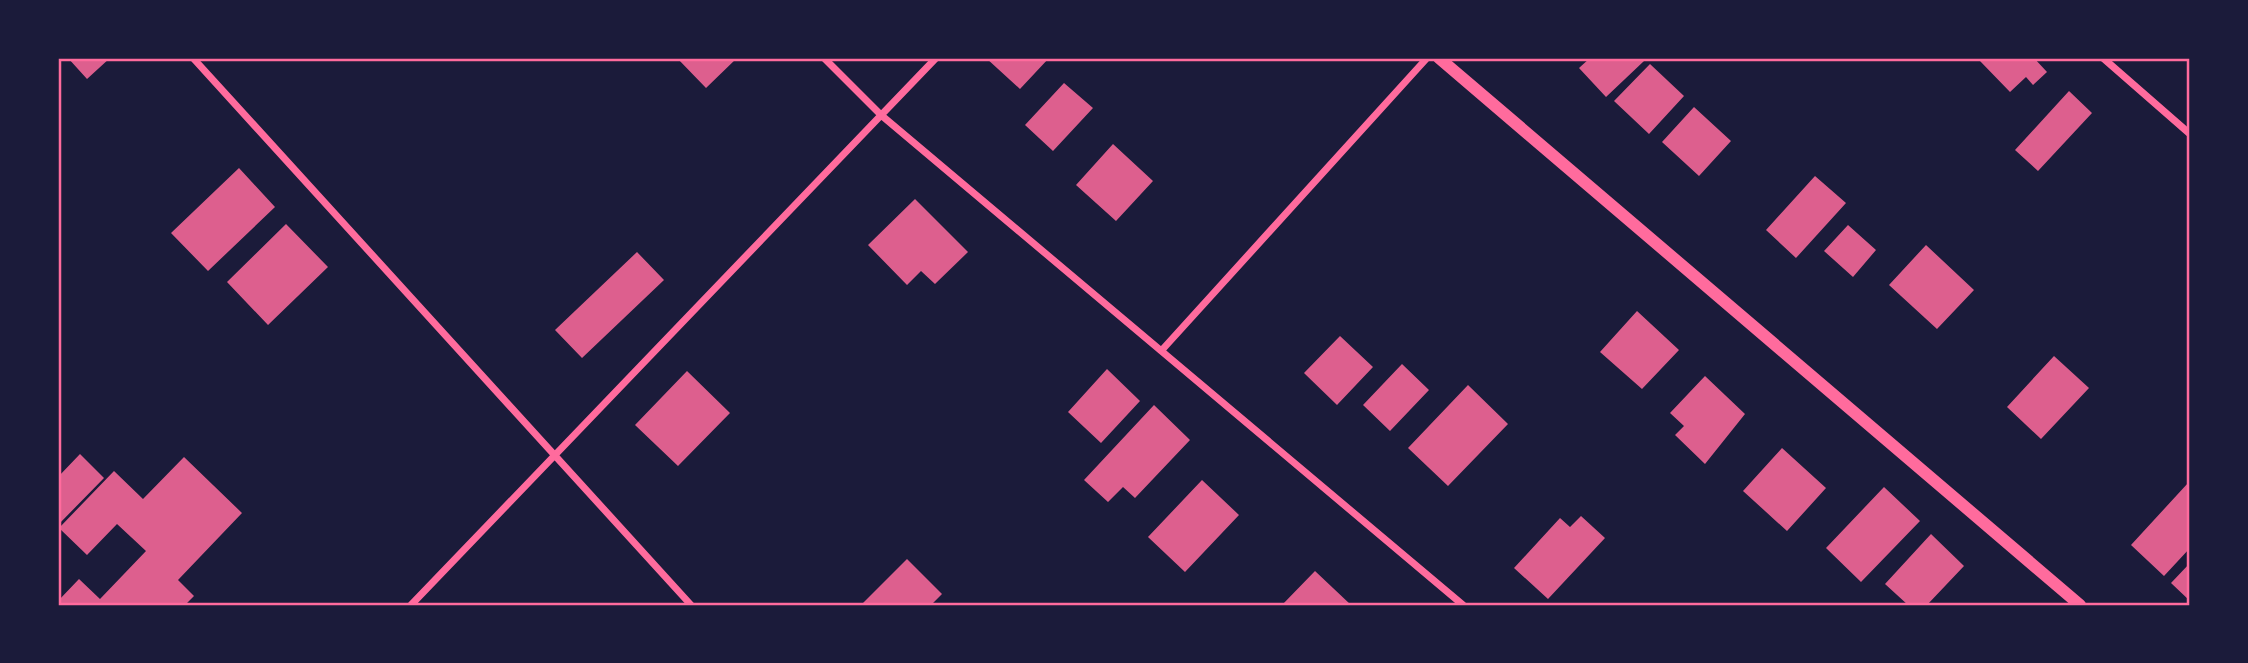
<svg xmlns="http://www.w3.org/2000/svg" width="2248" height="663" viewBox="0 0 2248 663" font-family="'Roboto Condensed',sans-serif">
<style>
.building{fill:#dd5f8e}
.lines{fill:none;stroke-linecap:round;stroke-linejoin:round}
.minor{stroke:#ff6b9d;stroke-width:7}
.tertiary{stroke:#ff6b9d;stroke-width:12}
.neatline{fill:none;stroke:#ff6b9d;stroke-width:2.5}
</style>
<rect width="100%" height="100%" fill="#1b1b3a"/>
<!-- building -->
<path class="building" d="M68,58H110L87,79Z
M677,58H737L706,88Z
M986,58H1049L1020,89Z
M1590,58H1641L1644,61L1606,97L1579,68Z
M1983,58H2034L2047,72L2033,85L2026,77L2010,92L1980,61Z
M1650,64L1684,96L1649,134L1614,101Z
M1064,83L1093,108L1053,151L1025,125Z
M2069,91L2092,113L2038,171L2015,150Z
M1694,107L1731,141L1699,176L1662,142Z
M1113,144L1153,181L1116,221L1076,185Z
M239,168L275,207L208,271L171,233Z
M1815,176L1846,203L1796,258L1766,230Z
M915,199L968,252L935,284L921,271L907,285L868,245Z
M286,224L328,267L268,325L227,282Z
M1848,225L1876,250L1853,277L1824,251Z
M1926,245L1974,290L1937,329L1889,285Z
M637,252L664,280L582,358L555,330Z
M1637,311L1679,350L1642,389L1600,352Z
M1340,336L1373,367L1337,405L1304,373Z
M2054,356L2089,388L2041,439L2007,407Z
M1402,364L1429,390L1390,431L1363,405Z
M1107,369L1140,401L1101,443L1068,412Z
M687,371L730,413L678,466L635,425Z
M1705,376L1745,414L1705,464L1675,435L1684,426L1670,413Z
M1468,385L1508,424L1448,486L1408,448Z
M1154,405L1190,440L1135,498L1123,487L1108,502L1084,480Z
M1782,448L1826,488L1787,531L1743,491Z
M80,454L104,478L58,525V477Z
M184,457L242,513L178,580L194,596L185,605H58V601L79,579L100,599L146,551L117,524L87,555L59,528L114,471L143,499Z
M1202,480L1239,515L1185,572L1148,537Z
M2188,483L2190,485V548L2164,576L2131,545Z
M1884,487L1920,521L1861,582L1826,548Z
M1581,516L1605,538L1548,599L1514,568L1560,518L1570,527Z
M1931,534L1964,566L1927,605H1908L1885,584Z
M907,559L942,594L931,605H861Z
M2190,563V601L2171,583Z
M1315,571L1351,605H1282Z"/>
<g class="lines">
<!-- minor -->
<path class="minor" d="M193,58L691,605
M824,58L881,115L1463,605
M2103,58L2190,134
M1162,350L1427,58
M411,605L936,58"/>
<!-- tertiary -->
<path class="tertiary" d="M1439,58L2080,605"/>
</g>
<!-- border -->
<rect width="2248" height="663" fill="none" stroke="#1b1b3a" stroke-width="119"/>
<rect x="60" y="60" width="2128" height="544" class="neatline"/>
</svg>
